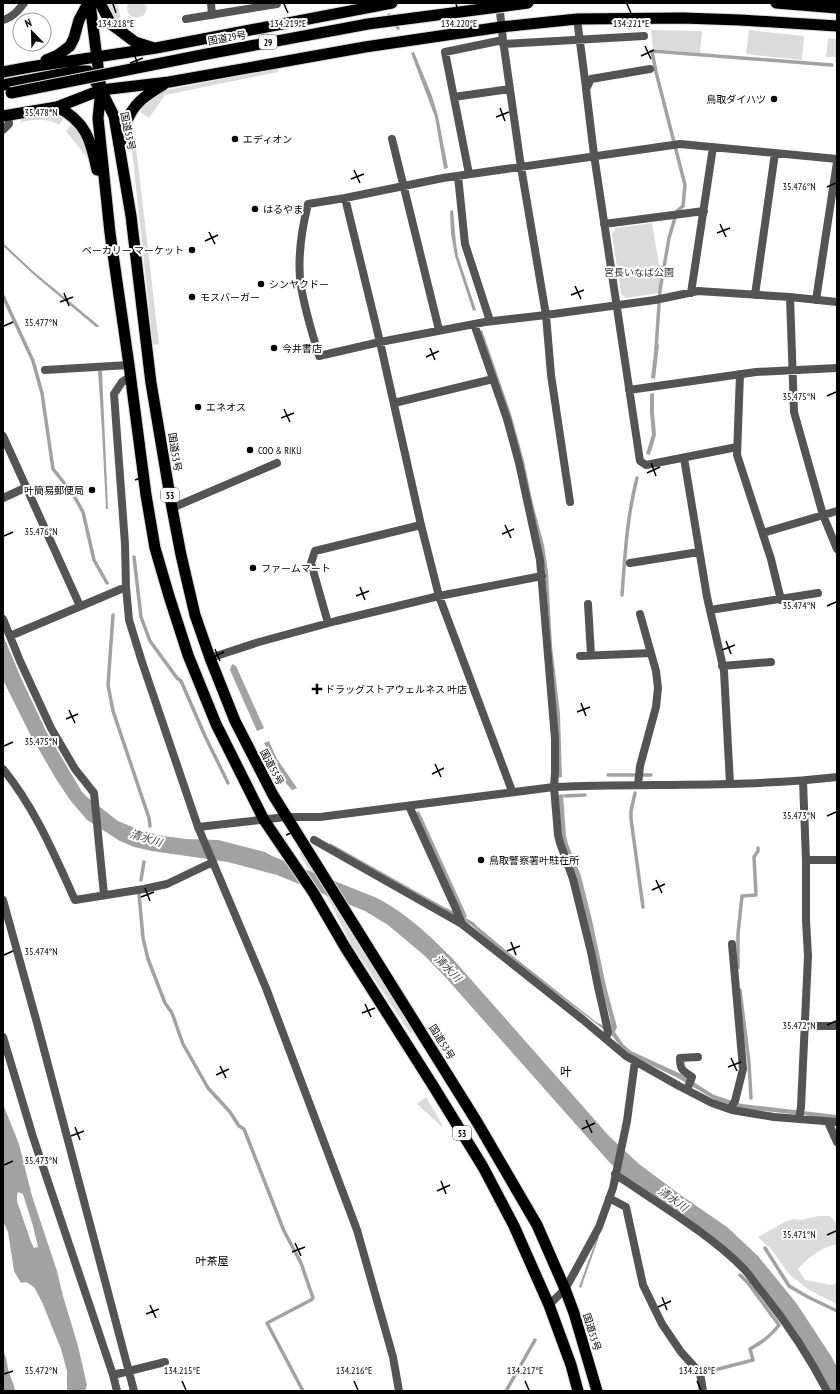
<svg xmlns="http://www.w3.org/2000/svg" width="840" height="1394" viewBox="0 0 840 1394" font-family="'PT Sans Narrow','Noto Sans JP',sans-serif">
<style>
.green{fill:#dbdbdb}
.water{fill:#a2a2a2;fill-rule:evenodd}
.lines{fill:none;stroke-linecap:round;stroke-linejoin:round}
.stream{stroke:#a2a2a2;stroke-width:3.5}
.trunk-casing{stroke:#dbdbdb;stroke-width:13}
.minor{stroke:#545454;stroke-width:8}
.tertiary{stroke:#545454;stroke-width:8}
.trunk{stroke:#000;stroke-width:11}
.trunk-bridge-casing{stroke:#dbdbdb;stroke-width:13;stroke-linecap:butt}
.trunk-bridge{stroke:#000;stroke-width:11}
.ticks{fill:none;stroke:#000;stroke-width:1.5}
.poi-dot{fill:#000;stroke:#fff;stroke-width:1.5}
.labels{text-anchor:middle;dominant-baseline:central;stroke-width:4;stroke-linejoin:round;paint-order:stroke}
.shield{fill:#fff;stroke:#4c4c4c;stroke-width:1}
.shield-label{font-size:9px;font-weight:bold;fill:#000}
.street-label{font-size:10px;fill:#000;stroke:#fff}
.poi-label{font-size:10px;fill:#000;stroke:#fff;text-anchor:start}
.park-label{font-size:10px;fill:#323232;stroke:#fff}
.water-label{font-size:11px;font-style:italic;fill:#434343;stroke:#fff}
.neighbourhood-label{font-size:11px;fill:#000;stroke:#fff}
.quarter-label{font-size:12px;fill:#000;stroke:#fff}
.ticks-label{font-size:10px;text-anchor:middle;fill:#000;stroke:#fff;stroke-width:4;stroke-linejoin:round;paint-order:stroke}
</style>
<rect width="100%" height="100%" fill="#fff"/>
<!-- green -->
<path class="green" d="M106,3H117L123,26C114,20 109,13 106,3Z
M128,3H146C151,23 122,22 128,3Z
M651,30L702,31L700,53L653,49Z
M749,30L804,36L802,60L746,54Z
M828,38L837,39V63H835L836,57H826Z
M278,68V72L165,95L149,118L140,112L147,100L167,90Z
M49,114L64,118L59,125C48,118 32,119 20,123L22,119L26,117Z
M72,123L81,133L94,166L66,131Z
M134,130L159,344L153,345L130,133V131Z
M652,223L659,264L662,266L658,293L626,298L621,294L612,234L616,228Z
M302,851L415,1030L410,1033L351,944L331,904L299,854Z
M426,1097L442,1124V1127L417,1104Z
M819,1216H830L837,1224V1244C820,1248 809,1257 798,1269L805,1280L832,1285L837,1283V1304L809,1290L789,1274L771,1249L758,1237L785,1222L794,1219L801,1220Z"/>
<!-- water -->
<path class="water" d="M414,52L432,96L438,116L448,168L444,169L435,117L411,53Z
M453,210L456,243L458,256L476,310L473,311L455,256L451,234L450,211Z
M3,243L34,272L98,325L99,327H96L33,274L3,246Z
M482,330L511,414L524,461L533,504L544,545L548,572L552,646L560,714L562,777L559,778L557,720L545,570L479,332Z
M658,344L659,345L655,379L651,378L655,345Z
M98,371H102L108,509H106L102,431Z
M654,393V412L656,435L650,455L646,454L652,434L650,413V394Z
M3,635L21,678L46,731L82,792L87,797L118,821L137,829L157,835L186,839L218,840L265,852L272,856L377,898C406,913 429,935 452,958L609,1136L639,1164L682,1196L727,1227L758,1256L797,1304L831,1356L837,1367V1391H831L817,1365L747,1269L623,1175L610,1163L447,979L425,956L388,925L365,911L277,875L228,862L152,851L134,847L120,841L87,820L70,800L56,779L31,736L4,682L3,679Z
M232,664L236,666L264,728L257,731L230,670Z
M269,741L277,759L297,788L292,790L285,782L264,743Z
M563,794L566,836L568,844L581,876L592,920L606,986L617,1027L615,1032L623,1044L631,1051L681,1074L714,1095L742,1104L837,1115V1119L736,1108L717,1101L676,1077L632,1056L619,1045L611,1034L610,1018L562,839L558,795Z
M330,843L451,911V913L330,845Z
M471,921L514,957L596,1022L604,1026L603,1029L497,948L469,923Z
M3,1104L19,1144L32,1196L57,1271L63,1296L78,1346L87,1385L85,1391H67V1371L61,1349L42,1302L34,1287L26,1282L21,1283L14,1271L8,1232L3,1221ZM18,1192L23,1194L33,1226L38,1247L34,1248L31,1242L17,1201V1195Z
M597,1237H599L581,1288L579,1287Z
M3,1350C6,1356 7,1362 8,1369C10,1377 14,1383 15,1391H3Z"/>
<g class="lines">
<!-- stream -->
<path class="stream" d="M389,15L398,28
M3,296L33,361L42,393L53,469L73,494L83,512L94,560L107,583
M656,349L660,290L669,238L677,211L683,206L685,185L656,72L652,51L832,65
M134,557L141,617L150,641L177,678L181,681L205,736L228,783
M622,595C625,555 627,516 637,478
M113,615L108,685L113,711L149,818L150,826
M608,775H651
M635,793L631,811V819L643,907
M565,796L585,795
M418,813L465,916
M141,880L144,862
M139,894L143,938L148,959L165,1003L172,1013L183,1044L208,1088L230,1112L239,1126L244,1129L284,1231L301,1263L313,1298L311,1300L267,1323L303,1391
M447,910L473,924
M738,968V934L742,896L756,895L754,857L758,851V848
M740,990L749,1063L751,1098
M765,1248L789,1286L808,1297L837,1311
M703,1373L753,1360L750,1349C762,1342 771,1336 779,1325L748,1283L740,1275
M506,1391L535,1340"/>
<defs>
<path id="trunk" d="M90,3L101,90L98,118L110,233L129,365L146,495L155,548L169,596L188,655L216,724L264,820L313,892L345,947L432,1084L483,1167L514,1226L549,1305L571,1365L578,1391
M100,3L111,24L135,42L154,48
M776,3L837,8
M46,60L58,55L70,46L74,38L79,20L88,3
M3,72L30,67L156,48L392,3
M3,85L77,71H88L101,90L114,116L131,216L151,383L172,508L181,555L195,615L210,658L235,721L273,795L477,1122L537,1225L565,1289L574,1313L597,1391
M57,107C86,121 91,141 97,170
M3,116L57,107L101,90L169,82L365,47L501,27L577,19L683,18L740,20L837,26
M120,143C123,136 124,130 126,124C132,104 146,95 163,85"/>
</defs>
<!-- trunk casing -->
<use href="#trunk" class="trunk-casing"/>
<!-- minor -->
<path class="minor" d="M211,3L212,15
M499,3L503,40L521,167L546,315L551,375L570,502
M186,19L277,4V3
M577,19L586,88
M3,20C13,17 18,11 24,3
M503,44L644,36
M650,69L591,79L586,89L594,155L640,461L646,465L737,447
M454,97L510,89
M3,130L9,124L8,115
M392,139L439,330
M837,159L680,144L443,178L345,198L308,204C302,228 298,253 300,278C302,302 312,332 319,356L380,342L485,322L546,315L655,300L698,291L790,297L837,302
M469,174L445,52L503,40
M458,176L465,244L490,321
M345,198L380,342L421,525L439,596L512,791
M604,224L704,211
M691,293L713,147
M755,295L775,153
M790,297L794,412L823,515L837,549
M816,300L837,162
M474,324L507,419L519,463L540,560L555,739V773L554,787L558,835L560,843L573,879L591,952L598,987L606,1022L608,1033L606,1038
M45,370L129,365
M740,374L737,455L771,559L781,600
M130,377L122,382L114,394L125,544L126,587L129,620L142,662L198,827L266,988L357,1230L393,1357L399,1391
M629,390L756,372L837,368
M394,403L493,379
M3,436L80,606
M684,458L707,597L724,671L730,784
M3,498L27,487
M172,508L277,463
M763,533L837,511
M630,563L699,552
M588,604L591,655
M710,610L818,593
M3,619L20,661L51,728L75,769L94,793L104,895
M328,623L311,563L315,551L421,525
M10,636L126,587
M580,656L651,653
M210,658L259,642L336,621L439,596L542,576
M722,666L771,662
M3,769C35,808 54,854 75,900L144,889L167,884L213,862
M638,785L640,766L656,707L658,688L656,671L640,614
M409,806L456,909L462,924
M314,840L462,924L582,1019L626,1056L679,1086L712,1103L732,1110L774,1117L837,1122
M806,860H837
M3,900L37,1023L134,1391
M804,1026H837
M3,1037L33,1137L113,1375L117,1391
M687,1090L692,1077C683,1070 680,1071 680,1058L698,1057
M730,1109L735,1101L743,1069L732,944
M799,1119L801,1107L808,956L806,920V860L803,781
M828,1122L837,1142
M615,1174C657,1203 710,1234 745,1270C751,1277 756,1285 762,1292C787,1323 809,1356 827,1391
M609,1198L626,1207L643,1285L662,1324L681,1352L700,1373L703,1391
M549,1305L565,1289L573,1275L599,1227L613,1188L627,1121L635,1061
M113,1375L165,1362"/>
<!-- tertiary -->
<path class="tertiary" d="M198,827L286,817H320L554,787C648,783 743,788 837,777"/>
<!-- trunk -->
<use href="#trunk" class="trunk"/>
<defs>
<path id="trunk-bridge" d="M11,93L207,54L368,24L528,3"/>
</defs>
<!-- trunk-bridge casing -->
<use href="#trunk-bridge" class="trunk-bridge-casing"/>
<!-- trunk-bridge -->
<use href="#trunk-bridge" class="trunk-bridge"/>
</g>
<!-- ticks -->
<path class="ticks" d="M113,4L116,13M284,4L288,13M456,4L459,13M627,4L631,13M645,46L651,59M134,54L139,67M641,56L654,50M130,63L143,58M500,108L505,121M4,117L13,113M496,117L509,112M354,170L360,183M351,179L364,174M827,187L836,183M720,224L726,237M209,232L215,244M717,233L730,228M205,241L218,235M575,286L581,299M64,293L69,306M571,295L584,290M60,302L73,297M4,326L13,322M430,348L435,360M426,357L439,351M827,396L836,392M284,409L290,422M281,418L294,413M651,463L656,476M139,471L145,484M647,473L660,467M135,480L148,475M505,525L511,538M502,534L514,529M4,536L13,532M360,587L365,600M356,596L369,591M827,606L836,602M726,641L731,654M215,649L220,661M722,650L735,645M211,658L224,652M581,703L586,716M69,710L75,723M577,712L590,707M66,719L78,714M4,746L13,742M435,764L441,777M432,774L444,768M827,816L836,812M290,826L295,839M286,835L299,830M656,880L662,893M145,888L150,901M652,890L665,884M141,897L154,892M511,942L516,955M507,951L520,946M4,955L13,951M365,1004L371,1017M362,1013L375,1008M827,1025L836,1021M731,1058L737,1071M220,1066L226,1078M728,1067L741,1062M216,1075L229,1069M586,1120L592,1133M75,1127L80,1140M582,1129L595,1123M71,1136L84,1131M4,1165L13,1161M441,1181L446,1194M437,1191L450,1185M827,1235L836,1231M295,1243L301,1256M292,1252L305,1247M662,1297L667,1310M150,1305L156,1318M658,1307L671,1301M146,1314L159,1309M4,1374L13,1371M182,1381L186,1390M354,1381L358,1390M525,1381L529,1390M697,1381L701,1390"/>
<!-- markers -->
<g class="poi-dot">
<circle cx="774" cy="99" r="4"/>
<circle cx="235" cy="139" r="4"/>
<circle cx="255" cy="209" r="4"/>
<circle cx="192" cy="250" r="4"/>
<circle cx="261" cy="284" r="4"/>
<circle cx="192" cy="297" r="4"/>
<circle cx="274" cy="348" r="4"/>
<circle cx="198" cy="407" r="4"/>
<circle cx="250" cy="450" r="4"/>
<circle cx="92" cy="490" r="4"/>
<circle cx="253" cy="568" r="4"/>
<path d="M315 683h4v4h4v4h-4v4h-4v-4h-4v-4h4z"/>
<circle cx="481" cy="860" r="4"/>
</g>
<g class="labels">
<!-- shield labels -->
<g class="shield">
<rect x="259" y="35" width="18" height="14" rx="3"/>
<rect x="161" y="488" width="18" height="14" rx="3"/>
<rect x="453" y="1126" width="18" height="14" rx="3"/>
</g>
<g class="shield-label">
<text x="268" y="42">29</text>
<text x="170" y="495">53</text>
<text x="462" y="1133">53</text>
</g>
<!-- street labels -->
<g class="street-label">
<text transform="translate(227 38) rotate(-10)">国道29号</text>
<text transform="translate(128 131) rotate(78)">国道53号</text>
<text transform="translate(175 452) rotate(81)">国道53号</text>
<text transform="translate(272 767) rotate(62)">国道53号</text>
<text transform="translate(442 1042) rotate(58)">国道53号</text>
<text transform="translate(592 1332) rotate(73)">国道53号</text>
</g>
<!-- poi labels -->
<g class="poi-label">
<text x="766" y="99" text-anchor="end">鳥取ダイハツ</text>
<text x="243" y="139">エディオン</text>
<text x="263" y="209">はるやま</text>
<text x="184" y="250" text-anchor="end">ベーカリー マーケット</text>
<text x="269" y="284">シンヤクドー</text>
<text x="200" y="297">モスバーガー</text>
<text x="282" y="348">今井書店</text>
<text x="206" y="407">エネオス</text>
<text x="258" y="450">COO &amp; RIKU</text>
<text x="84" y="490" text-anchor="end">叶簡易郵便局</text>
<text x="261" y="568">ファームマート</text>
<text x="325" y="689">ドラッグストアウェルネス 叶店</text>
<text x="489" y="860">鳥取警察署叶駐在所</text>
</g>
<!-- park labels -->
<g class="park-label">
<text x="639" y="272">宮長いなば公園</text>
</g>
<!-- water labels -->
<g class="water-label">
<text transform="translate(146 838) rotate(17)">清水川</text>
<text transform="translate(448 968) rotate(45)">清水川</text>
<text transform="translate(673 1199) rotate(35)">清水川</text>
</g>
<!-- neighbourhood labels -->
<g class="neighbourhood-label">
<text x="212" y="1261">叶茶屋</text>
</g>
<!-- quarter labels -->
<g class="quarter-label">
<text x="566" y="1071">叶</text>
</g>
</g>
<g class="ticks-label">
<text x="116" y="27">134.218°E</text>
<text x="288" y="27">134.219°E</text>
<text x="459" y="27">134.220°E</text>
<text x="631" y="27">134.221°E</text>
<text x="41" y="116">35.478°N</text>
<text x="799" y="190">35.476°N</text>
<text x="41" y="326">35.477°N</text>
<text x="799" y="400">35.475°N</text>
<text x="41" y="535">35.476°N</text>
<text x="799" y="609">35.474°N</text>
<text x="41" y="745">35.475°N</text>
<text x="799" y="819">35.473°N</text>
<text x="41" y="955">35.474°N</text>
<text x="799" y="1029">35.472°N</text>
<text x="41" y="1164">35.473°N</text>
<text x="799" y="1238">35.471°N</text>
<text x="41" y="1374">35.472°N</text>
<text x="182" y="1374">134.215°E</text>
<text x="354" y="1374">134.216°E</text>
<text x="525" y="1374">134.217°E</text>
<text x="697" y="1374">134.218°E</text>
</g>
<!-- border -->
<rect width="840" height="1394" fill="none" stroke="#000000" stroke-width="8"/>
<!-- north arrow -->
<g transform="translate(32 32) rotate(337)"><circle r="19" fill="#ffffff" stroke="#999999"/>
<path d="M0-3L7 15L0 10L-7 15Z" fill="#000000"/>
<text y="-6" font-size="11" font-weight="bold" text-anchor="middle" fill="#000000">N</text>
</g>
</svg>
